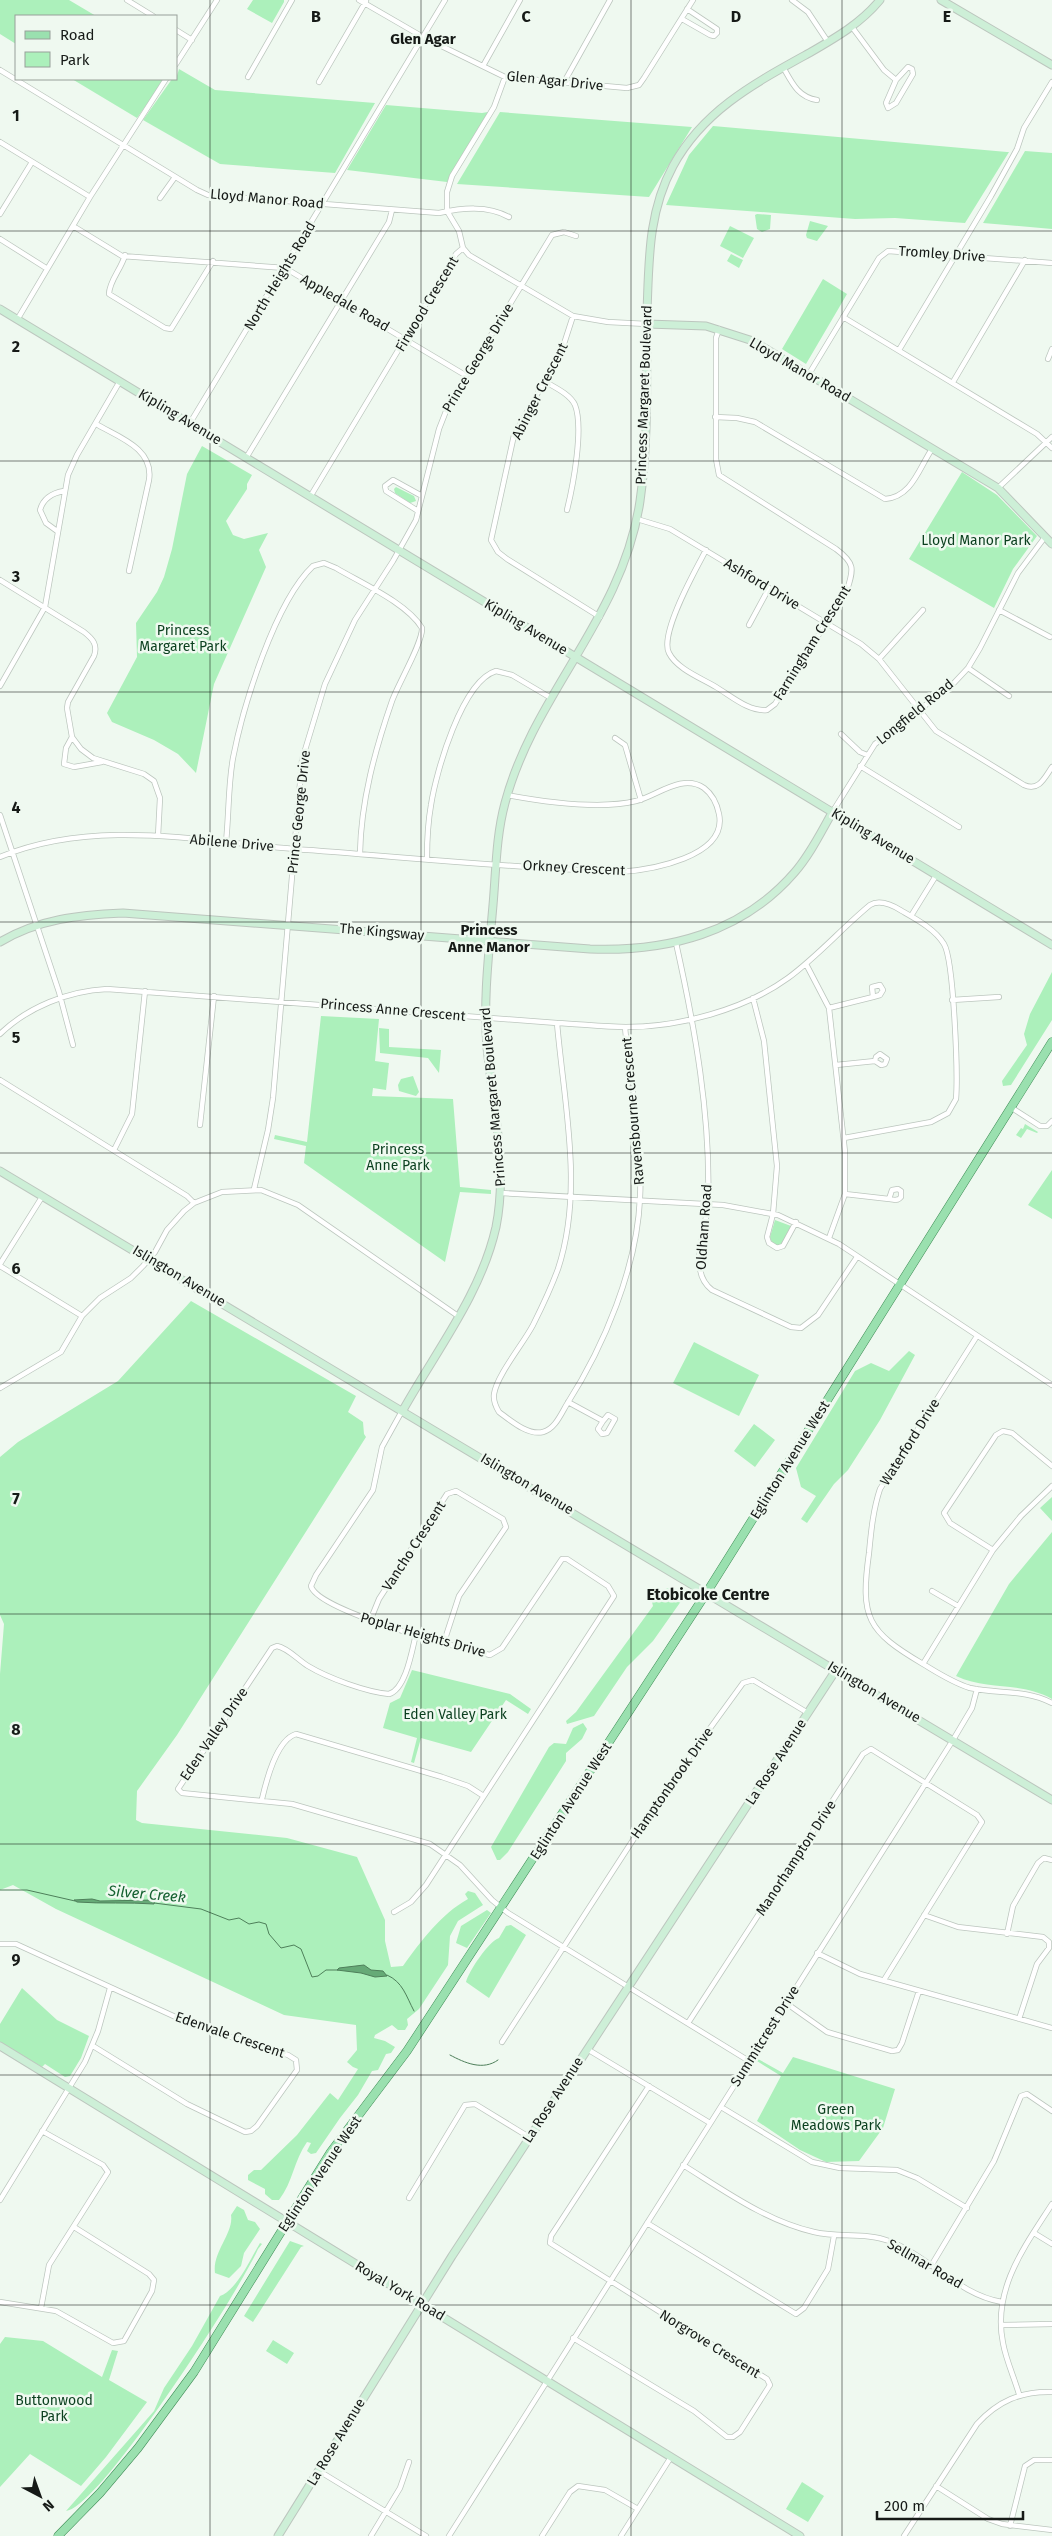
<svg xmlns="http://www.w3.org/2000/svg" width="1052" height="2536" viewBox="0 0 1052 2536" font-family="'Fira Sans',sans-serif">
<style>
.green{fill:#acf0bb}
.water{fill:#6a7;stroke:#4e7f5a}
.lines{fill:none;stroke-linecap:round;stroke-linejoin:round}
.stream{stroke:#4e7f5a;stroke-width:1}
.street-casing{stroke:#bcc6be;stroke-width:6}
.secondary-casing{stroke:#bcc6be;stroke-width:9}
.primary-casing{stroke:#408d57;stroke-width:9}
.street{stroke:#fff;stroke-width:4.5}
.secondary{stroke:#cdefd7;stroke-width:7}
.primary{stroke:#9ae0af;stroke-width:8}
.grid{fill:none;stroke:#161a17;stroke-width:1;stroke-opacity:0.55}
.labels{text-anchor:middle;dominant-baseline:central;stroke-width:5;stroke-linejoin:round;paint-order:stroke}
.street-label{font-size:14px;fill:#161a17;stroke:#eff9f0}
.park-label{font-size:14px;fill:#0a3f1e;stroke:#eff9f0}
.neighbourhood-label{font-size:15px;font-weight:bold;fill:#161a17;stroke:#eff9f0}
.water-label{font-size:15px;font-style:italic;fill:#166232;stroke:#eff9f0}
.quarter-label{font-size:16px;font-weight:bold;fill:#161a17;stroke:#eff9f0}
.grid-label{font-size:16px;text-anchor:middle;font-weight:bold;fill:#161a17;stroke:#eff9f0;stroke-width:5;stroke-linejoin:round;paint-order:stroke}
</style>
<rect width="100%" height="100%" fill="#eff9f0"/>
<!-- green -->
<path class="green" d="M0,0H69L96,16H16V44L0,34Z
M253,0H284V2L272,23L247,9Z
M179,69L215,90L375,103L335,173L220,164L143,120L172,79H176Z
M72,79H165L137,118Z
M386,105L482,113L488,112L447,182L347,170Z
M500,112L692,127L649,197L457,184Z
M713,126L1007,152H1009L965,223L895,218L855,219L666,205L689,155Z
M1025,151L1052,153V229L983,223Z
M757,214L771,215L770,229L762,232L757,229L755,215Z
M810,221L828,226L817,241L807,238L806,235Z
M730,226L754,238L743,258L720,246Z
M731,254L743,260L739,268L727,261Z
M823,279L847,294L806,364L782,349Z
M202,446L252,475L247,484V489L226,521L233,535L244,539L268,533L259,550L266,567L214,684L196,773L178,754L154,740L112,722L107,713L137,657L136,623L157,592L164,577L172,549L187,474Z
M962,472L997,495L1037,536L1013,569L994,608L909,559Z
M396,487L414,496L416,501L410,503L395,493L394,489Z
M1052,972V1020L1011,1085L1003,1086L1002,1081L1027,1045L1024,1034L1030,1014Z
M321,1016L379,1019L375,1061L389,1063L386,1090L373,1088L372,1096L453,1099L460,1187L491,1190V1194L460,1192L445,1262L304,1163L306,1146L274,1139L275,1135L307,1142Z
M379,1028L389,1029V1047L441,1050L439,1073L428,1058L380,1053Z
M413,1076L419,1092L416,1096L399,1091L398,1085L401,1079Z
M1025,1124L1038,1132L1037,1133L1027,1129L1021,1138L1016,1135L1021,1128L1023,1129Z
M1052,1170V1219L1028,1205Z
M775,1220L791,1226L783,1243L778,1246L772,1243L770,1237Z
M191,1301L356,1396L348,1412L363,1422L364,1434L366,1437L177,1735L137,1791L136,1820L142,1823L287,1838L357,1857L385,1920V1941L391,1967L403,1966C421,1941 441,1914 468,1899L465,1894L468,1891L475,1893L483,1905L458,1921L450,1936L448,1965L419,2009L407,2019L408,2025L405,2030H398L392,2025L375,2035L374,2038L385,2041L395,2047L391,2053L386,2054L378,2070L372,2071L358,2095L340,2118L316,2153L311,2154L307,2151L311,2143L307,2142C294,2160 293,2182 279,2200H272L265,2194V2189L248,2180V2175L254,2170H261L297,2135L330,2093L338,2100L358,2069L353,2067L347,2062L357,2050L356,2025L284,2015L56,1909L13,1885L0,1890V1674L4,1624L0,1615V1457L18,1442L118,1381Z
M694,1342L759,1375L739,1416L673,1383Z
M909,1351L915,1355L880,1420L848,1470L834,1484L807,1523L801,1519L816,1496L801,1487L796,1468L855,1371L871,1363L889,1371Z
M754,1424L775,1440L755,1467L734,1451Z
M1052,1497V1521L1040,1508Z
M1052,1532V1699C1019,1681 988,1691 956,1676L1009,1584Z
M674,1587L684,1597L653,1641L627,1667L594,1716L567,1724L566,1721L576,1712L653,1606L651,1598L657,1591Z
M412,1670L510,1694L531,1709L528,1714L506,1700L471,1752L421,1738L414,1763L411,1762L417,1738L383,1728L390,1703L400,1698Z
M583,1723L587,1729L582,1739L566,1753V1761L508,1852L500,1860H497L491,1847L549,1747L554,1743L566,1744L573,1728Z
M487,1910L491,1913L467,1948L456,1943L461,1926Z
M511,1925L526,1935L489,1998L466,1982C469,1971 488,1942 499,1938L506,1926Z
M22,1988L57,2020L89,2036L81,2058L70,2076L65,2077L45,2064L42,2067L0,2042V2024Z
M793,2057L895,2089L883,2128L859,2161L826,2162L800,2150L757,2121L781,2076L757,2061L758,2059L783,2073Z
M237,2206L244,2210L248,2220L255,2222L260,2229L244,2253L241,2266L229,2278L215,2273C212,2252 234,2233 231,2215Z
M290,2241L304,2246L301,2247L253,2322L244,2316Z
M260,2243L262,2244L258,2249C241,2289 100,2508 66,2511L154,2411L164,2388L192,2346L220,2296C237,2290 251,2258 260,2243Z
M5,2337L43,2341L102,2377L112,2350L118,2351L109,2380L147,2402L106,2457L81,2486L30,2454L0,2487V2344Z
M273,2340L294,2353L287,2364L266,2351Z
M802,2482L824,2496L808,2522L786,2509Z"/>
<!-- water -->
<path class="water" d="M92,1899L100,1901L155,1900L154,1904C128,1902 103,1904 77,1902L74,1900Z
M364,1965L371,1970L383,1971L387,1976L375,1977L361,1973L337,1970L339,1968Z"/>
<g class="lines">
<!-- stream -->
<path class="stream" d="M0,1890H27L75,1901
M154,1903L201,1909L229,1920L239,1918L249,1924L259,1922L266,1924L269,1934L281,1948L294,1945L301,1949L312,1977L318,1976L326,1970H338
M387,1975C403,1982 406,1996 414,2011
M450,2055C465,2063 483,2071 498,2060"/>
<defs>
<path id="street" d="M127,0L153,16
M359,0L423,37L505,77L627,88L639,85L644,78L693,0
M792,0L808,12L828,42
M682,19L710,35L714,36L717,33V29L687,9
M852,27L884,70L896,80
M176,30L192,40
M176,64L217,0
M483,66L520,0
M783,67C792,83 798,97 817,100
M908,67L912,69L913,74L896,103L888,108L886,103L896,80Z
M0,70L197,190L208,195L439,213C462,208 487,205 509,217
M248,77L292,0
M505,77L494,107L452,176L447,192V211L459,231L463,248L469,255L573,316L608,322L647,324
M319,82L366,1
M563,84L610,0
M0,142L90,197
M160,198L175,177
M0,214L32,162
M73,226L122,256L285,268L465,375
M0,239L46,268
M125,255C122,268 109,281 109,294L165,328L171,329L213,261
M573,316L562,350L514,435L491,540L498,552L507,559L600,617
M843,317L1037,434L1052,448
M17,320L90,197L166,79
M899,350L991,196L1017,149L1024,128L1052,82
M1048,359L1052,349
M809,374L879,258L888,251L1052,263
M544,381C554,387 570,394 575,405C584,428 573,486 567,510
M953,382L1025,260
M715,417L737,418L755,422L885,499C912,497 919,468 932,449
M190,423L445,0
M96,424C118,437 154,448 149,480L129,571
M246,458L389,222L392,210
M998,488L1052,437
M310,497L456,254L463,248
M418,511L386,491L385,486L393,480L422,496
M637,519L670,529L861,644L879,659L936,731L1024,785C1039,792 1045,777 1052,767
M57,531L46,523L40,510C43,499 52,493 64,491
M706,550C696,569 659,634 669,653C677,669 701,678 716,687C731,696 749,712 767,710L775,704L847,590C854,569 855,563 836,549L719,475L716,459V338L719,329
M0,580L84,632C93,639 98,645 94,656L68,702L67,708L72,737L81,749L93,758L144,774L154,781L160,798L158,836
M999,610L1050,637
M749,625L769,588
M879,659L923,610
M968,668L1009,696
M0,686L45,607L68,475L77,455L120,381
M841,734L860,752L867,755
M72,737L66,748L64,764L74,767L102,762
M615,738L625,745L641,800
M860,766L959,827
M833,811L875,744L953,684L968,668L980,648L1018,573L1045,537
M0,815L59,992L73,1045
M226,842C229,814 228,786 233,758C243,706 275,602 313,566L324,563L336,568C361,583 407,603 422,628C423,642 398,684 392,701C375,750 361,801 360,853
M0,857C94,818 198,841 295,849C403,857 512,868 620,872C650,870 728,857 719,814C717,804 712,794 704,788C682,773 657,796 636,801C599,810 545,802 507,795
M427,858C427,840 428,822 431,805C436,772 462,681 496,671L512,675L551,698
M911,916L937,874
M676,943C695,1028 711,1117 708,1204C706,1230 687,1271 712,1290L791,1327L801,1328L818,1315L857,1257
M806,964L829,1008L845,1152V1194L829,1238
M753,998L764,1041L777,1166L773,1214L767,1237L769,1243L777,1248L783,1246L796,1222
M952,1000L999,997
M829,1008L873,997L880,995L883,990L880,985L872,987L873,997
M557,1023C564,1104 584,1190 558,1269C551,1288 542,1307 533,1325C523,1344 497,1375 494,1394C493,1401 496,1407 499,1412C510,1420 528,1436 543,1432C555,1429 561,1414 567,1404C604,1346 637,1268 640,1198C643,1141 630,1084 625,1027
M0,1034C28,1007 68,991 107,989L557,1023C580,1024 603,1027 626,1027C679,1027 744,1010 788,978C818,956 842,928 870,905C880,899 894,906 902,911C916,919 935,929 944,944C954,961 958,1075 956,1099L948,1113L931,1122L844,1138
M836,1065L875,1061L881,1065L885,1064L887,1059L880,1054L876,1057L875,1061
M0,1080L187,1196L194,1203
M1012,1108L1040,1126H1047L1052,1121
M200,1125L214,996
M114,1150L132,1114L145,991
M254,1189L268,1130L273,1098L302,760L325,684L355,620L393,561L416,520L439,429L448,406L552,235L564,232L576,236
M501,1193L723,1205L778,1215L839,1244L1052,1385
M845,1194L889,1199C894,1200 898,1201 901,1197V1191L898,1189L892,1190L889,1199
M0,1264L42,1197
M0,1266L82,1316
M977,1336L880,1489C873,1510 871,1532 869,1553C860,1618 867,1631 923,1664C938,1673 953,1683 970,1688C998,1694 1025,1689 1052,1703
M0,1388L61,1352L82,1316L100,1298L131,1278L143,1266L155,1252L167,1230L184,1211L194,1203L222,1192L261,1190L298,1205L458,1316
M568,1402L603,1421L598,1429L602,1434L607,1433L615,1419L608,1415L603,1421
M993,1550L950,1523L944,1513L996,1435L1003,1431L1012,1433L1052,1466
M932,1591L958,1606
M370,1621L379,1599L447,1494L456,1491L503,1519L506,1527L459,1596L444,1642
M416,1634C412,1650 406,1689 389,1694C366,1692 328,1678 308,1666C298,1660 288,1648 277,1646L272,1648L178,1789L182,1793L292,1804L430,1844L460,1865L492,1900L508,1913L749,2061
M923,1664L993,1550L1021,1516L1052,1486
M262,1799C266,1782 276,1740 296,1734L442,1777L468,1786L482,1795
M394,1912L411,1902L426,1885L614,1596L608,1586L567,1559H562L502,1648L490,1655C462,1649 317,1611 311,1586L316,1575L373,1490L382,1447L402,1411
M924,1915L958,1927L1043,1937L1049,1942V1948L1037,1964L1019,2019
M1007,1934L1013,1906L1038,1863L1044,1858L1052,1860
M0,1944H16L193,2025L288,2055L296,2060L297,2070L257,2126L251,2131L245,2132L187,2104L93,2046
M817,1953L860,1974L1052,2028
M786,2003L827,2032L892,2051L898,2050L902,2043L919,1991
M688,2023L863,1754L871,1749L977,1815L982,1822L884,1980
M502,2042L668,1786L743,1683L753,1680L808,1713
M587,2049L710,2123
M721,2107L812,2162L840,2168L897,2170L917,2178L967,2208
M683,2165C725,2191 766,2221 814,2232C838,2238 866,2232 889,2241C929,2256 959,2295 1002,2302
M409,2198L465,2105L475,2104L529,2137
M0,2200L85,2062L98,2031L110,1988
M647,2223L796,2314L804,2308L828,2269L834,2236
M1034,2233L1052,2244
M931,2266L994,2161L1021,2096L1027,2094L1052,2111
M0,2302L56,2311L113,2343L124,2341L152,2291L154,2280L149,2274L74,2227
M41,2308L49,2265L108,2172L103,2165L42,2131
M1001,2325L1052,2324
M573,2338L694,2411L727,2437H733L740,2432L770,2385L767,2379L550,2243L551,2236L649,2086
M1019,2394C1014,2377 1006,2360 1003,2343C992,2289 1025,2246 1052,2204
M319,2471L426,2536
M936,2486L988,2519L1002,2524L1052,2530
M1010,2526L1025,2466L1034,2460H1052
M371,2536L400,2488L409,2462
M449,2536L953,1740L972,1708L977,1689
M542,2536L570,2492L578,2486L605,2490L638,2509
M621,2536L671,2457
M904,2536L977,2424C998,2401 1021,2391 1052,2392"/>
<path id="secondary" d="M941,0L1052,65
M0,309L1052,945
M647,324L706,326L753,341L998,488L1052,544
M0,942C39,919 78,915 123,913L590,949C667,952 742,933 794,873C810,855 821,832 833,811
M0,1171L1052,1800
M403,1410C436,1351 481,1294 496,1227C508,1167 493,1107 487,1047C483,999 489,952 493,905C496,871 496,836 505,803C534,693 623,618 640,501C649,439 646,375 647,312C649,261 648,212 673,166C704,109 757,82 811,52C837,37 861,23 880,0
M0,2046L800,2536
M278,2536L452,2256L836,1670"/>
<path id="primary" d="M58,2536L100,2493L138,2448L194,2372L330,2153L407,2051L707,1592L1052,1042"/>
</defs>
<!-- street casing -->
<use href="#street" class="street-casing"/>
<!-- secondary casing -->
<use href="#secondary" class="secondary-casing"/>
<!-- primary casing -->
<use href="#primary" class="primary-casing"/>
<!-- street -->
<use href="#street" class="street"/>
<!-- secondary -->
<use href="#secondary" class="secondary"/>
<!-- primary -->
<use href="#primary" class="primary"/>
</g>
<!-- grid -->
<path class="grid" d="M210,0V2536M421,0V2536M631,0V2536M842,0V2536M0,231H1052M0,461H1052M0,692H1052M0,922H1052M0,1153H1052M0,1383H1052M0,1614H1052M0,1844H1052M0,2075H1052M0,2305H1052"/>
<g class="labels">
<!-- street labels -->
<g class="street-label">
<text transform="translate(555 81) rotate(6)">Glen Agar Drive</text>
<text transform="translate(267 199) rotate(5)">Lloyd Manor Road</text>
<text transform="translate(942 254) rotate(4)">Tromley Drive</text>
<text transform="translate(280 276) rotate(-59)">North Heights Road</text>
<text transform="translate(345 303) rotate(30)">Appledale Road</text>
<text transform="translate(427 304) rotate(-59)">Firwood Crescent</text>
<text transform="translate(478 358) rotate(-59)">Prince George Drive</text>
<text transform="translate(800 370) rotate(30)">Lloyd Manor Road</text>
<text transform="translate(540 391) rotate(-63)">Abinger Crescent</text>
<text transform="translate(644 395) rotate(-88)">Princess Margaret Boulevard</text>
<text transform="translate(180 417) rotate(31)">Kipling Avenue</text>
<text transform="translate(762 584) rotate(31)">Ashford Drive</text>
<text transform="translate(526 627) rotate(31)">Kipling Avenue</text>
<text transform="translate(812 643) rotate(-58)">Farningham Crescent</text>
<text transform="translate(915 712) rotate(-39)">Longfield Road</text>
<text transform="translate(299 812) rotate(-84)">Prince George Drive</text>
<text transform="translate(873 836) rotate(31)">Kipling Avenue</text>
<text transform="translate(232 843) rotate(5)">Abilene Drive</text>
<text transform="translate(574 868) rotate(3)">Orkney Crescent</text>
<text transform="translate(382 932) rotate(5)">The Kingsway</text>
<text transform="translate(393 1010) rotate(5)">Princess Anne Crescent</text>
<text transform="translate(493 1097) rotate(-95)">Princess Margaret Boulevard</text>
<text transform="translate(633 1111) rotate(-95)">Ravensbourne Crescent</text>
<text transform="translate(704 1227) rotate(-86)">Oldham Road</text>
<text transform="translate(179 1276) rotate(31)">Islington Avenue</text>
<text transform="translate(910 1442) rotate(-58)">Waterford Drive</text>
<text transform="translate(790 1460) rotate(-58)">Eglinton Avenue West</text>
<text transform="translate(527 1484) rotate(31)">Islington Avenue</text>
<text transform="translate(414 1546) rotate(-57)">Vancho Crescent</text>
<text transform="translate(423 1635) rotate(16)">Poplar Heights Drive</text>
<text transform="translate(874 1692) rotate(31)">Islington Avenue</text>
<text transform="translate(214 1734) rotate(-56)">Eden Valley Drive</text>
<text transform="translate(776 1762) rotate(-57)">La Rose Avenue</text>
<text transform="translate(672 1783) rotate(-55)">Hamptonbrook Drive</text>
<text transform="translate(571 1801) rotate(-57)">Eglinton Avenue West</text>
<text transform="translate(796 1858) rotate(-57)">Manorhampton Drive</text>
<text transform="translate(230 2035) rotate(19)">Edenvale Crescent</text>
<text transform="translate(765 2036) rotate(-58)">Summitcrest Drive</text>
<text transform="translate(553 2100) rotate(-57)">La Rose Avenue</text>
<text transform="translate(320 2174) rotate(-56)">Eglinton Avenue West</text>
<text transform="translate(925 2264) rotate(30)">Sellmar Road</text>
<text transform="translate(400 2291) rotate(31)">Royal York Road</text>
<text transform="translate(710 2344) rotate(32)">Norgrove Crescent</text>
<text transform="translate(336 2442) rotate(-59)">La Rose Avenue</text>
</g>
<!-- park labels -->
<g class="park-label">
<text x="976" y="540">Lloyd Manor Park</text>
<text x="183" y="630">Princess<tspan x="183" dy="16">Margaret Park</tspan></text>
<text x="398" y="1149">Princess<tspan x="398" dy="16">Anne Park</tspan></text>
<text x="455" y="1714">Eden Valley Park</text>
<text x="836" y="2109">Green<tspan x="836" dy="16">Meadows Park</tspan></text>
<text x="54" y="2400">Buttonwood<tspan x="54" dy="16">Park</tspan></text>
</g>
<!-- neighbourhood labels -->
<g class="neighbourhood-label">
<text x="423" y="39">Glen Agar</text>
<text x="489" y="930">Princess<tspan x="489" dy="17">Anne Manor</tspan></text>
</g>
<!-- water labels -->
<g class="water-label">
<text transform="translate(147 1894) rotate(5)">Silver Creek</text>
</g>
<!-- quarter labels -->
<g class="quarter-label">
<text x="708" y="1594">Etobicoke Centre</text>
</g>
</g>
<g class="grid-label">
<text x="316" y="22">B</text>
<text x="526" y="22">C</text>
<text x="736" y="22">D</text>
<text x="947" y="22">E</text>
<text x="16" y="121">1</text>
<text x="16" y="352">2</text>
<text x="16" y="582">3</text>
<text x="16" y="813">4</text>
<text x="16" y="1043">5</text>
<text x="16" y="1274">6</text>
<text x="16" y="1504">7</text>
<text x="16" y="1735">8</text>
<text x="16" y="1965">9</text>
</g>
<!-- legend -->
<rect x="15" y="15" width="162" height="65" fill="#eff9f0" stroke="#98a099"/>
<rect x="25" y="31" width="25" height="8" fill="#9ae0af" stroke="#98a099"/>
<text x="60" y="40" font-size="15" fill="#161a17">Road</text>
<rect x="25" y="52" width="25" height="15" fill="#acf0bb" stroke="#98a099"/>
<text x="60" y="65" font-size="15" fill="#161a17">Park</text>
<!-- north arrow -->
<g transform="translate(40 2496) rotate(139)" stroke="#eff9f0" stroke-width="4" paint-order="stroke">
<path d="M0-4L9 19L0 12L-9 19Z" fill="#161a17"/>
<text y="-8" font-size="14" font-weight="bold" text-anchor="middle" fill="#161a17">N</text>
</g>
<!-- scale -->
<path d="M877 2511v8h146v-8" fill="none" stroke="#161a17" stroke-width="2.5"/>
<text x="884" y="2511" font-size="15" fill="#161a17" stroke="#eff9f0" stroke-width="4" paint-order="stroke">200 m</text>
</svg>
